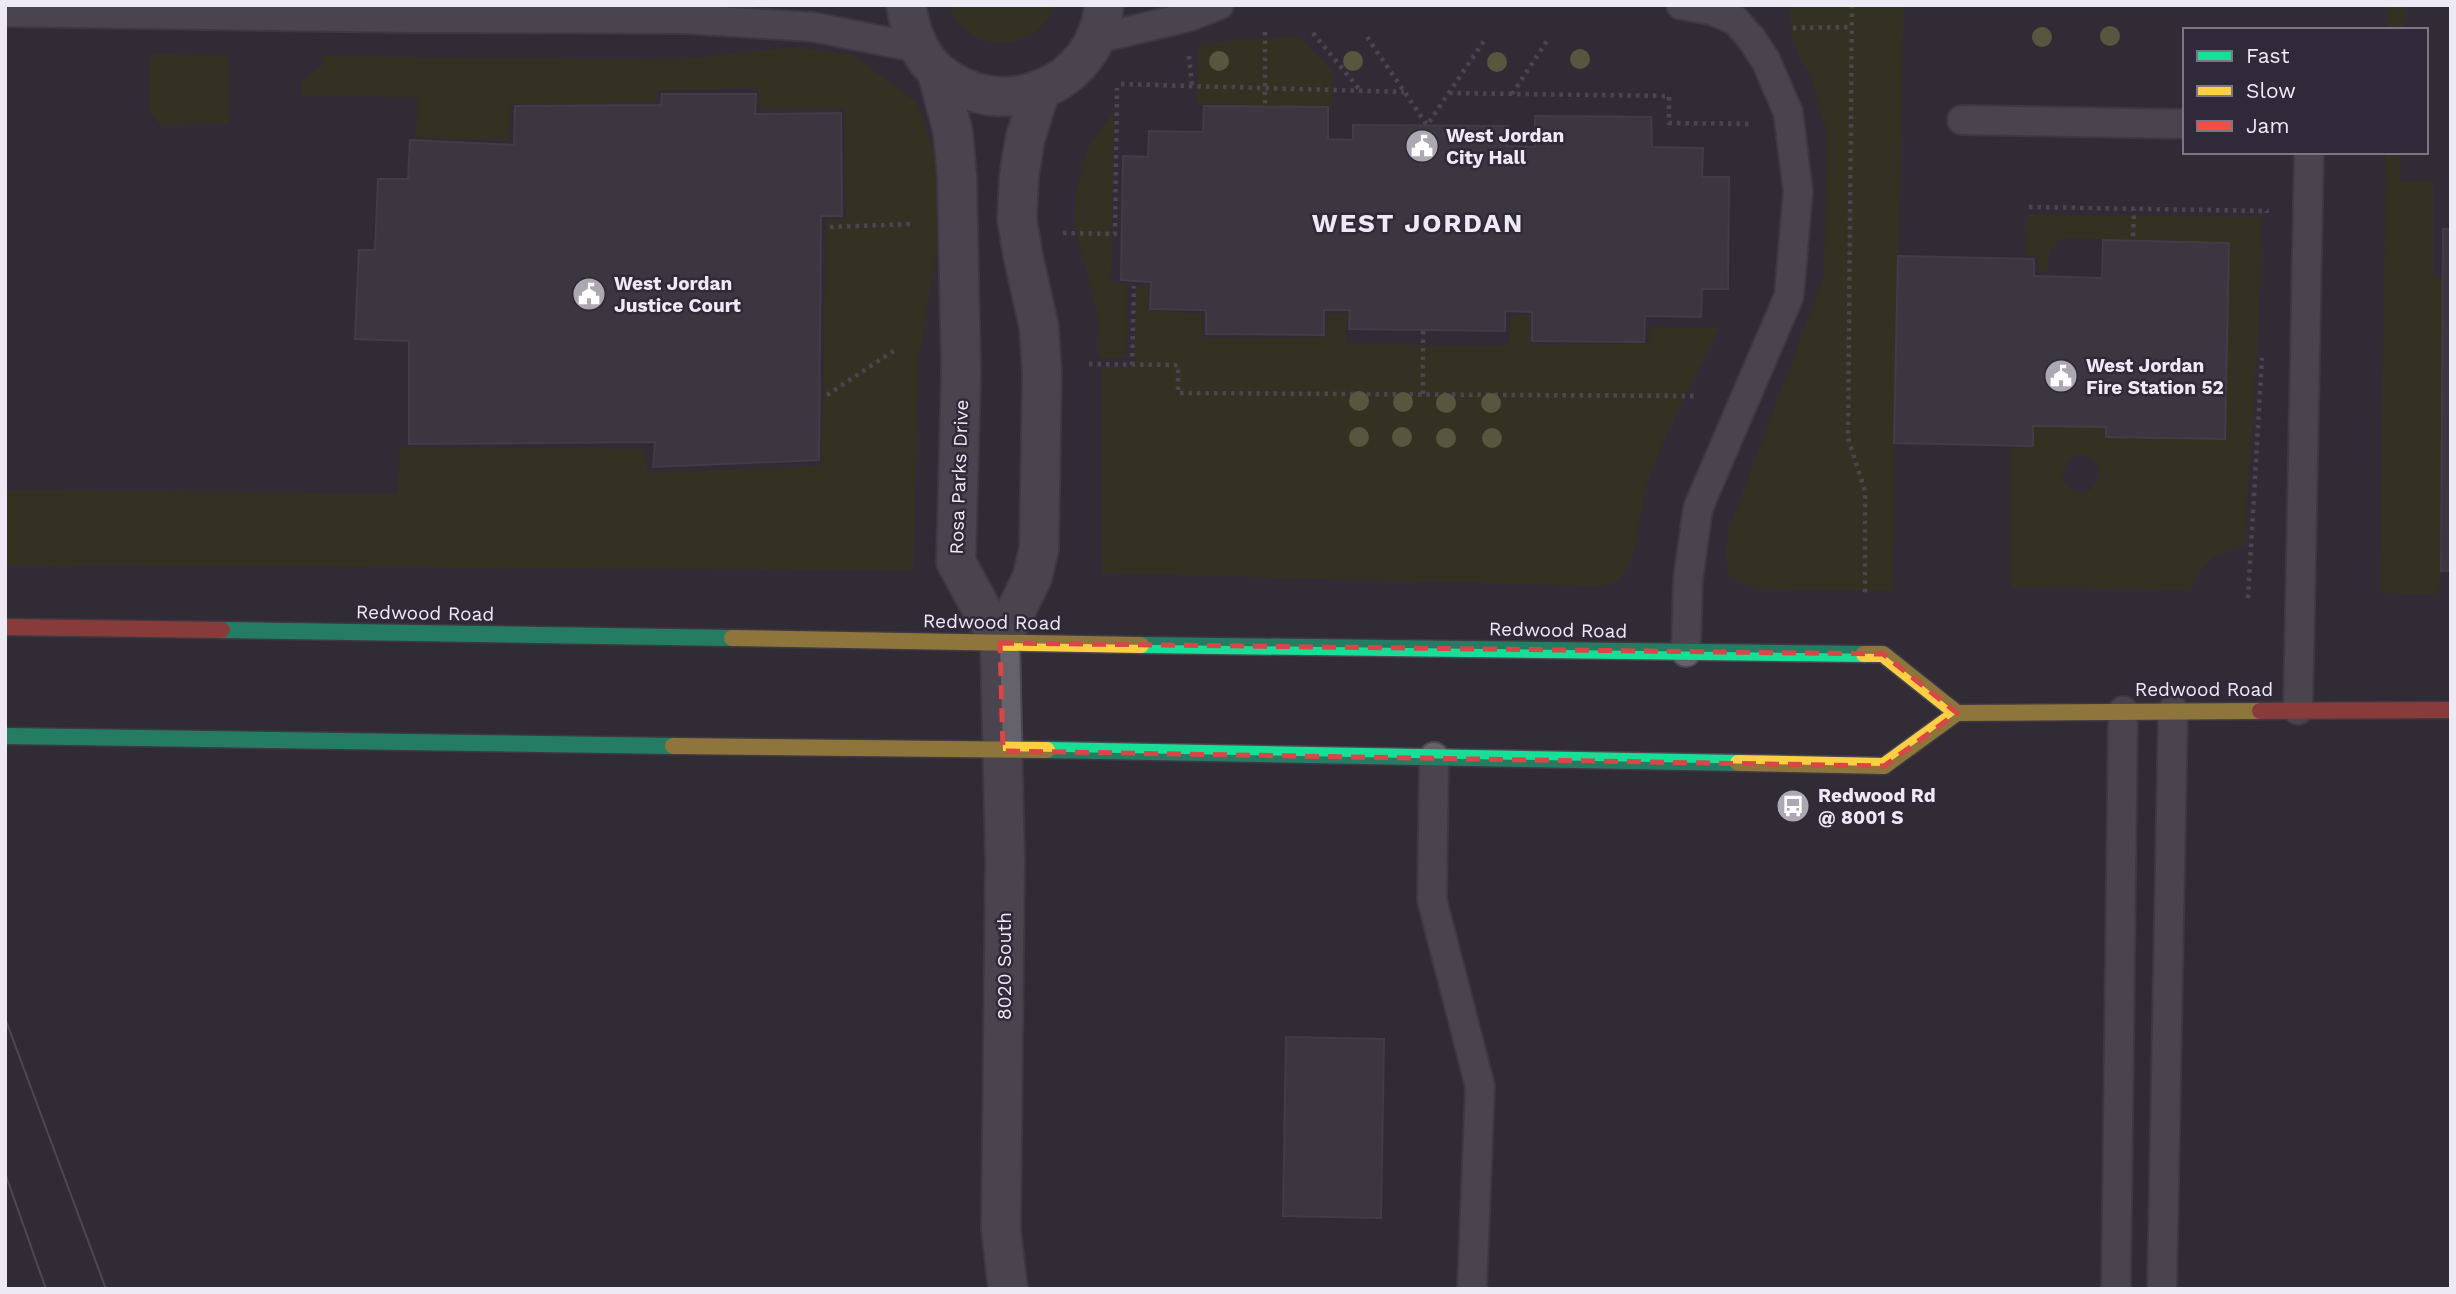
<svg xmlns="http://www.w3.org/2000/svg" width="2456" height="1294" viewBox="0 0 2456 1294" font-family="'Work Sans',sans-serif">
<style>
.green{fill:#353909;fill-rule:evenodd}
.building{fill:#47434b;stroke:#54515a;stroke-width:2}
.lines{fill:none;stroke-linecap:round;stroke-linejoin:round}
.lane-casing{stroke:#4c4850;stroke-width:32}
.street-casing{stroke:#4c4850;stroke-width:42}
.fast-casing{stroke:#4c4850;stroke-width:19}
.slow-casing{stroke:#4c4850;stroke-width:19}
.jam-casing{stroke:#4c4850;stroke-width:19}
.path{stroke:#68656c;stroke-width:4.5;stroke-dasharray:3.5 5;stroke-linecap:butt}
.lane{stroke:#66626a;stroke-width:28}
.street{stroke:#66626a;stroke-width:38}
.fast{stroke:#16e098;stroke-width:16}
.slow{stroke:#ffcf43;stroke-width:16}
.jam{stroke:#f24e42;stroke-width:16}
.tram{stroke:#6d6b72;stroke-width:2}
.tree{fill:#868b4a}
.marked{fill:none;stroke:#da4547;stroke-width:5;stroke-dasharray:14 9;stroke-linejoin:round}
.labels{text-anchor:middle;dominant-baseline:central;stroke-width:5;stroke-linejoin:round;paint-order:stroke}
.poi-label{font-size:19px;font-weight:bold;fill:#eeeaf5;stroke:#302939;text-anchor:start}
.street-label{font-size:19px;fill:#eeeaf5;stroke:#302939}
.district-label{font-size:26px;font-weight:bold;letter-spacing:2px;fill:#eeeaf5;stroke:#302939}
</style>
<rect width="100%" height="100%" fill="#312c36"/>
<!-- green -->
<path class="green" d="M950,5H1054C1038,55 966,55 950,5Z
M1904,5L1898,256L1893,591L1758,589L1729,577L1726,555L1729,529L1824,277L1827,132L1811,77L1792,38L1790,6Z
M2388,5H2405L2404,30H2388Z
M1300,37L1332,71V107L1197,104L1199,46L1233,40Z
M792,47L853,55L917,103L940,169L939,237L919,358L913,570L5,565V490L398,494L400,447L645,449L648,473L822,466L826,220H846L844,109H759L758,87L658,91L656,103L511,104L509,141L416,137L418,97L302,96L301,81L324,64L321,56L678,60Z
M151,54L229,56V123L160,125L149,110Z
M1114,112L1111,283L1127,284V358H1100L1098,315L1075,227L1076,193L1088,148Z
M2386,152H2401L2400,182L2433,181V277H2443L2441,571L2438,594L2380,593Z
M2028,215L2262,217L2258,339L2244,546C2217,549 2200,565 2191,590L2011,587V446H2033V426L2106,427V437L2225,438L2229,243L2061,238L2049,252L2047,271L2039,272L2038,256L2025,255ZM2083,455C2094,458 2099,464 2100,476L2091,490C2075,497 2064,489 2062,472L2071,457Z
M1148,285V311L1202,314L1203,338L1326,337L1328,314H1346V344L1509,346L1510,316L1530,315V345L1649,344V327L1719,328C1696,376 1669,424 1650,474C1638,504 1641,541 1627,568C1620,582 1610,584 1597,586L1102,573V367H1134L1137,286Z"/>
<!-- building -->
<path class="building" d="M662,94H756L755,114L841,113L842,216H821L819,460L653,467L655,442L409,444V341L355,339L359,250H375L378,179H408L410,140L514,145L515,106L661,105Z
M1204,106L1328,107V139L1353,140V125L1508,126L1507,146L1535,147V116L1651,117L1652,147L1703,148L1702,177H1729L1728,289H1702L1701,317L1645,316L1644,342L1532,341V312L1505,311V331L1349,329L1350,310H1324V335L1206,334V310L1150,309L1151,282L1121,280L1123,156L1148,157L1149,131L1203,132Z
M2443,229H2451V571H2441Z
M2103,240L2229,243L2225,439L2106,437V427L2033,426V446L1894,443L1898,256L2034,259V276L2102,278Z
M1286,1037L1384,1039L1381,1218L1283,1216Z"/>
<g class="lines">
<defs>
<path id="lane" d="M1681,5L1711,10L1735,20L1751,38L1766,61L1788,112L1798,191L1789,296L1698,508L1688,579L1686,652
M5,12L414,18L686,19L813,27L919,48
M1096,39L1188,17L1219,5
M1962,120L2185,124
M2298,710L2309,152
M1434,757L1432,900L1480,1086L1472,1289
M2116,1289L2123,711
M2162,1289L2173,710"/>
<path id="street" d="M906,5C910,29 919,56 938,72C1000,125 1097,87 1104,5
M937,72L953,132L957,177L961,373L956,562L1000,643
M1008,1289L1001,1230L1005,859L1000,643L1032,578L1039,549L1042,373L1039,327L1023,256L1017,219L1019,176L1025,139L1040,91"/>
<path id="fast" d="M222,630L732,638
M1141,645L1864,654
M5,736L673,746
M1047,750L1738,763"/>
<path id="slow" d="M732,638L1141,645
M1864,654H1883L1957,713
M673,746L1047,750
M1738,763L1884,766L1957,713L2260,711"/>
<path id="jam" d="M5,627L222,630
M2260,711L2451,710"/>
</defs>
<!-- lane casing -->
<use href="#lane" class="lane-casing"/>
<!-- street casing -->
<use href="#street" class="street-casing"/>
<!-- fast casing -->
<use href="#fast" class="fast-casing"/>
<!-- slow casing -->
<use href="#slow" class="slow-casing"/>
<!-- jam casing -->
<use href="#jam" class="jam-casing"/>
<!-- path -->
<path class="path" d="M1852,5L1848,438L1865,491V595
M1793,28L1852,27
M1265,32V106
M1313,33L1359,89
M1367,37L1427,125L1486,38
M1189,56L1192,86
M1121,84L1404,92
M1449,93L1669,96V123L1751,124
M1512,94L1549,38
M2029,207L2267,211V213
M830,227L912,224
M1063,233L1115,234L1117,88
M2133,236L2134,209
M1089,364L1178,365V393L1694,396
M1132,365L1134,286
M1423,394V330
M827,395L895,350
M2248,598L2262,358"/>
<!-- lane -->
<use href="#lane" class="lane"/>
<!-- street -->
<use href="#street" class="street"/>
<!-- fast -->
<use href="#fast" class="fast"/>
<!-- slow -->
<use href="#slow" class="slow"/>
<!-- jam -->
<use href="#jam" class="jam"/>
<!-- tram -->
<path class="tram" d="M5,1018L106,1289
M5,1173L46,1289"/>
</g>
<!-- trees -->
<g class="tree">
<circle cx="2110" cy="36" r="10"/>
<circle cx="2042" cy="37" r="10"/>
<circle cx="1580" cy="59" r="10"/>
<circle cx="1219" cy="61" r="10"/>
<circle cx="1353" cy="61" r="10"/>
<circle cx="1497" cy="62" r="10"/>
<circle cx="1359" cy="401" r="10"/>
<circle cx="1403" cy="402" r="10"/>
<circle cx="1446" cy="403" r="10"/>
<circle cx="1491" cy="403" r="10"/>
<circle cx="1359" cy="437" r="10"/>
<circle cx="1402" cy="437" r="10"/>
<circle cx="1446" cy="438" r="10"/>
<circle cx="1492" cy="438" r="10"/>
</g>
<!-- marked area -->
<path d="M0 0H2456V1294H0ZM1000,643L1883,654L1957,713L1884,766L1003,751Z" fill="#312c36" fill-opacity=".55" fill-rule="evenodd"/>
<path class="marked" d="M1000,643L1883,654L1957,713L1884,766L1003,751Z"/>
<!-- icons -->
<defs>
<symbol id="civic-disc" viewBox="-11 -11 22 22"><circle r="9.5" fill="#aca8b2" stroke="#302939"/><path d="M-.6-6.5H3V-4.5H.6V-3L4-1V1h2V6H-6V1h2V-1L-.6-3ZM-1.2 2.5V6h2.4V2.5Z" fill="#fff"/></symbol>
<symbol id="bus-disc" viewBox="-11 -11 22 22"><circle r="9.5" fill="#aca8b2" stroke="#302939"/><path d="M-5-6H5V4H4V6H2V4H-2V6H-4V4H-5ZM-3.5-4V0h7V-4ZM-3.5 1.2v1.5H-2V1.2ZM2 1.2v1.5H3.5V1.2Z" fill="#fff"/></symbol>
</defs>
<g fill-rule="evenodd">
<use href="#civic-disc" x="1403" y="127" width="38" height="38"/>
<use href="#civic-disc" x="570" y="275" width="38" height="38"/>
<use href="#civic-disc" x="2042" y="357" width="38" height="38"/>
<use href="#bus-disc" x="1774" y="787" width="38" height="38"/>
</g>
<g class="labels">
<!-- poi labels -->
<g class="poi-label">
<text x="1446" y="135">West Jordan<tspan x="1446" dy="22">City Hall</tspan></text>
<text x="614" y="283">West Jordan<tspan x="614" dy="22">Justice Court</tspan></text>
<text x="2086" y="365">West Jordan<tspan x="2086" dy="22">Fire Station 52</tspan></text>
<text x="1818" y="795">Redwood Rd<tspan x="1818" dy="22">@ 8001 S</tspan></text>
</g>
<!-- street labels -->
<g class="street-label">
<text transform="translate(959 477) rotate(-88)">Rosa Parks Drive</text>
<text transform="translate(425 613) rotate(1)">Redwood Road</text>
<text transform="translate(992 622) rotate(1)">Redwood Road</text>
<text transform="translate(1558 630) rotate(1)">Redwood Road</text>
<text x="2204" y="689">Redwood Road</text>
<text transform="translate(1004 966) rotate(-90)">8020 South</text>
</g>
<!-- district labels -->
<g class="district-label">
<text x="1418" y="223">WEST JORDAN</text>
</g>
</g>
<!-- border -->
<rect width="2456" height="1294" fill="none" stroke="#eeeaf5" stroke-width="14"/>
<!-- legend -->
<rect x="2183" y="28" width="245" height="126" fill="#302939" stroke="#7c7684" stroke-width="2"/>
<rect x="2197" y="51" width="35" height="10" fill="#16e098" stroke="#7c7684" stroke-width="2"/>
<text x="2246" y="63" font-size="21" fill="#eeeaf5">Fast</text>
<rect x="2197" y="86" width="35" height="10" fill="#ffcf43" stroke="#7c7684" stroke-width="2"/>
<text x="2246" y="98" font-size="21" fill="#eeeaf5">Slow</text>
<rect x="2197" y="121" width="35" height="10" fill="#f24e42" stroke="#7c7684" stroke-width="2"/>
<text x="2246" y="133" font-size="21" fill="#eeeaf5">Jam</text>
</svg>
